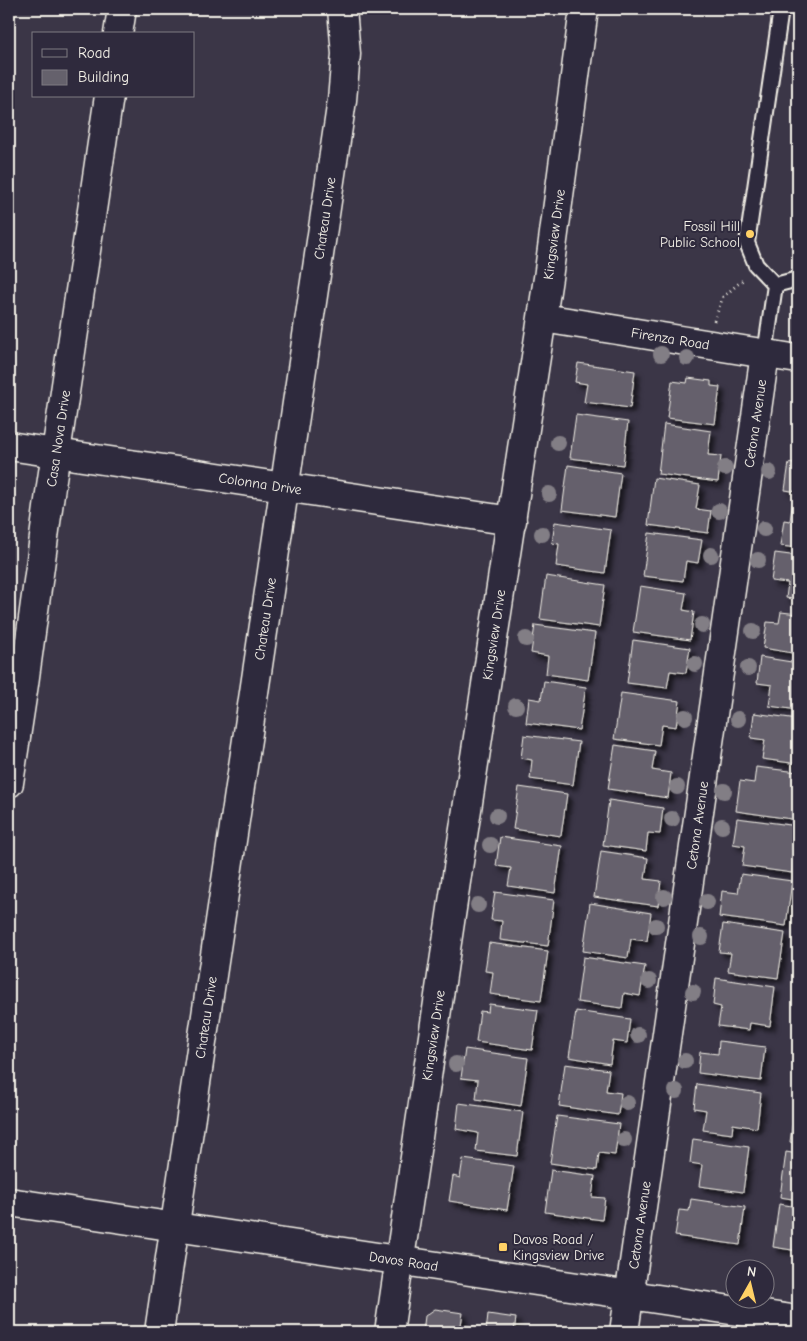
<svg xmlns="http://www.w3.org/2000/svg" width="807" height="1341" viewBox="0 0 807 1341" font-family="'Comic Neue',sans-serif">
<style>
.building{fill:#65616c;stroke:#f4f1e8;filter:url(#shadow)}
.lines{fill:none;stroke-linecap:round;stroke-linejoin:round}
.lane-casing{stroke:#f4f1e8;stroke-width:18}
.street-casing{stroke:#f4f1e8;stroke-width:31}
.secondary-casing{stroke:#f4f1e8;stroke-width:31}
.path{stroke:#f4f1e8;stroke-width:3;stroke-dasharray:1 4;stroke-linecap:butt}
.lane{stroke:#2f2a3d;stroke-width:14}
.street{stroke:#2f2a3d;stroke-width:28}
.secondary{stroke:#2f2a3d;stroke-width:28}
.tree{fill:#827e85}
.poi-dot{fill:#ffd166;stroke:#2f2a3d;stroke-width:2}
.labels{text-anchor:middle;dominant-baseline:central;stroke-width:4;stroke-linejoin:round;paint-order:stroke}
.street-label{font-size:14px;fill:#f4f1e8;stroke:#2f2a3d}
.poi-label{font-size:14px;fill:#f4f1e8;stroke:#2f2a3d;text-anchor:end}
</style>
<defs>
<filter id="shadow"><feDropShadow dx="4.5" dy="4.5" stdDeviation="2.5" flood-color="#0009"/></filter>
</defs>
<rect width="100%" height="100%" fill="#3b3647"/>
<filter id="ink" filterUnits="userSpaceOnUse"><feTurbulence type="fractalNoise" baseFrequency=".02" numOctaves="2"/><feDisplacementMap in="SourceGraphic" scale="10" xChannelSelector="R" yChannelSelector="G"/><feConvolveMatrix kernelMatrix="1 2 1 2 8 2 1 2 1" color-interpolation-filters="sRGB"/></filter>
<g filter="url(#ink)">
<!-- building -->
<path class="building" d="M578,363L635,371L630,408L584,402L587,384L575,382Z
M688,378L711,381V386L720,387L715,424L667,418L672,381L687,383Z
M576,415L628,422L623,465L570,458Z
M664,424L711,431L708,455L721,456L718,482L658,474Z
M789,463L798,465V492L785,490Z
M568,465L621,473L615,517L562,510Z
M654,478L700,485L696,509L711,511L708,533L648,525Z
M793,500L798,501V548L780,546L784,520L790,521Z
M555,522L611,530L605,573L556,566L559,544L552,543Z
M649,533L702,540L698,563L686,561L683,581L643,576Z
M775,553L798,556V600L786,598L788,583L771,581Z
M546,576L605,585L599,627L540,619Z
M640,586L686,593L683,610L694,612L690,640L633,632Z
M781,612L798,614V654L763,648L767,622L779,623Z
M535,625L595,633L588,680L546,674L548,656L531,653Z
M633,640L690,648L686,673L670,671L667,688L627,683Z
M760,657L798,663V710L769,706L772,685L757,683Z
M544,681L586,687L579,730L526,723L529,698L541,700Z
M621,693L680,701L676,727L662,725L659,745L614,739Z
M754,713L798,719V764L762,759L765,740L751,738Z
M524,735L579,742L573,785L530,779L532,760L521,758Z
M615,745L655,751L652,770L671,773L668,798L608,789Z
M756,767L798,772V820L736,811L740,781L754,783Z
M519,787L567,794L561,836L513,829Z
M609,800L663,808L660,834L648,833L646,851L603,845Z
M737,818L798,826L792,873L742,866L745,846L733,844Z
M500,837L562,846L555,893L508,886L511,868L496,866Z
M601,851L648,858L645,879L661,881L658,906L594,897Z
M741,874L792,881L786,926L719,917L722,891L738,893Z
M495,892L554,900L548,946L500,940L502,921L491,920Z
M590,903L651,913L647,941L631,939L628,958L583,951Z
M723,924L785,933L778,978L728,971L731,953L719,952Z
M489,943L548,951L541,1001L490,994L493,972L485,971Z
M583,957L645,966L640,996L624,993L622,1008L577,1002Z
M716,978L775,987L770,1026L750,1023L749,1030L718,1026L721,1007L713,1005Z
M489,1004L538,1010L532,1050L476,1042L480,1011L488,1012Z
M576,1011L630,1019L627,1043L613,1041L610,1064L569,1057Z
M719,1041L765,1047L761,1081L698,1073L700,1052L718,1054Z
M465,1049L528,1058L521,1106L476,1099L478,1080L461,1078Z
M565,1064L609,1070L606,1091L621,1093L618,1115L559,1106Z
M697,1084L761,1093L757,1128L733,1124L732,1134L703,1130L706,1110L694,1108Z
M459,1103L523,1112L517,1156L476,1151L478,1133L456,1129Z
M795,1106H798V1144L790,1142Z
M557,1116L619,1124L615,1155L599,1153L597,1170L550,1163Z
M693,1139L749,1147L743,1192L699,1186L702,1165L690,1163Z
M786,1152L798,1154V1200L780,1197Z
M463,1159L514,1166L507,1210L449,1201L453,1176L460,1178Z
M551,1170L595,1176L592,1197L605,1198L602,1220L545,1212Z
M691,1199L745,1207L740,1245L675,1236L679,1210L689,1211Z
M779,1204L798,1207V1251L773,1247Z
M435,1309L463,1313L461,1325L476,1327L475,1332H423L425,1316Z
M488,1314L516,1318L514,1332H486Z
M567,1326L582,1328L584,1332H561Z"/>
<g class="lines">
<defs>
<path id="lane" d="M775,285L756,265L747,243L781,9
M775,285L798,279
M765,354L775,285"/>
<g id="street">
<path d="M118,34L122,9"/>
<path id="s1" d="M543,318L798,359"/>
<path id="s2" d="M9,446L512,521"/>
<path id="s3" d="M9,783L24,684L51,486L109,96"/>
<path id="s4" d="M159,1332L342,100L346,54L342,9"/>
<path id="s5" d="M389,1332L457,875L548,278L584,9"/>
<path id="s6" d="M624,1332L765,354"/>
</g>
<g id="secondary">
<path id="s7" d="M9,1202L798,1320"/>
</g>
</defs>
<!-- lane casing -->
<use href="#lane" class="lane-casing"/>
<!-- street casing -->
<use href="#street" class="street-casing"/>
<!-- secondary casing -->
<use href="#secondary" class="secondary-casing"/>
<!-- path -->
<path class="path" d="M714,321L723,297L744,279"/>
<!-- lane -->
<use href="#lane" class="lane"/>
<!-- street -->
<use href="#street" class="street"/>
<!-- secondary -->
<use href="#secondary" class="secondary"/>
</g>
<!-- trees -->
<g class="tree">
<circle cx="661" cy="354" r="8"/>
<circle cx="687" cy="358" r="8"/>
<circle cx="558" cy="443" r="8"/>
<circle cx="725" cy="468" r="8"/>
<circle cx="769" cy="472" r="8"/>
<circle cx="549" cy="494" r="8"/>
<circle cx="719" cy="511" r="8"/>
<circle cx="764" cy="529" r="8"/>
<circle cx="542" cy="534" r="8"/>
<circle cx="711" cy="555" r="8"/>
<circle cx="758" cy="560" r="8"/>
<circle cx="702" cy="625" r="8"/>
<circle cx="753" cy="631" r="8"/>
<circle cx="526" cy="639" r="8"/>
<circle cx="695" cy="664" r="8"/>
<circle cx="748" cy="668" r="8"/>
<circle cx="516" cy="706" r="8"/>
<circle cx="685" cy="717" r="8"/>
<circle cx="738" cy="719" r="8"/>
<circle cx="677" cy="787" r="8"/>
<circle cx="724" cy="791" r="8"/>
<circle cx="497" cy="816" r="8"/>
<circle cx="672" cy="819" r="8"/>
<circle cx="722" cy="826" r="8"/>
<circle cx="490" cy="845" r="8"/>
<circle cx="664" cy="897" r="8"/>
<circle cx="707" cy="902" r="8"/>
<circle cx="478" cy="905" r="8"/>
<circle cx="656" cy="926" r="8"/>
<circle cx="701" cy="937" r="8"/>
<circle cx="649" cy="981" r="8"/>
<circle cx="693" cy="992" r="8"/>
<circle cx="638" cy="1035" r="8"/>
<circle cx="685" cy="1061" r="8"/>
<circle cx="456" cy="1064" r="8"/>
<circle cx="676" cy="1091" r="8"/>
<circle cx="627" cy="1103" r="8"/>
<circle cx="624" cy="1140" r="8"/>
</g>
</g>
<!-- markers -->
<g class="poi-dot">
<circle cx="750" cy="234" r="5"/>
<rect x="498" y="1242" width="10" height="10" rx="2.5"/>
</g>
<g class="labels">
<!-- street labels -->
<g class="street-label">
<text stroke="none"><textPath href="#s4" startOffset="1126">Chateau Drive</textPath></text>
<text stroke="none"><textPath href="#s5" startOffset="1110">Kingsview Drive</textPath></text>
<text stroke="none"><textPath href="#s1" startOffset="129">Firenza Road</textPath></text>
<text stroke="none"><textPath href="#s6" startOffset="918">Cetona Avenue</textPath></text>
<text stroke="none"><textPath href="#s3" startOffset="348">Casa Nova Drive</textPath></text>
<text stroke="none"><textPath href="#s2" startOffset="254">Colonna Drive</textPath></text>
<text stroke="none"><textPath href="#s4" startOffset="721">Chateau Drive</textPath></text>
<text stroke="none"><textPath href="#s5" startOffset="705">Kingsview Drive</textPath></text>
<text stroke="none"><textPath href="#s6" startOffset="512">Cetona Avenue</textPath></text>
<text stroke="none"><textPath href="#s4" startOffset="318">Chateau Drive</textPath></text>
<text stroke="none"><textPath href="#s5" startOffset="300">Kingsview Drive</textPath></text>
<text stroke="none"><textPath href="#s6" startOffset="108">Cetona Avenue</textPath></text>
<text stroke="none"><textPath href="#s7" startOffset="399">Davos Road</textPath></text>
</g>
<!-- poi labels -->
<g class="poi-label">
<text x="740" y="226">Fossil Hill<tspan x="740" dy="16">Public School</tspan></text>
<text x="513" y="1239" text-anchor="start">Davos Road /<tspan x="513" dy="16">Kingsview Drive</tspan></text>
</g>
</g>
<!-- margin -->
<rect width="807" height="1341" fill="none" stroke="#2f2a3d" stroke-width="30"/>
<rect x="15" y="15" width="777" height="1311" fill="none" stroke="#f4f1e8" stroke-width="2" filter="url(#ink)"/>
<!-- legend -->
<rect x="32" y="32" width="162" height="65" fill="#2f2a3d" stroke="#7e7a81"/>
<rect x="42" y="49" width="25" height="8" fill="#2f2a3d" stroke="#7e7a81"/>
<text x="78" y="58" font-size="15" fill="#f4f1e8">Road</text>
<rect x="42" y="70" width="25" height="15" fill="#65616c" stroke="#7e7a81"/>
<text x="78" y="82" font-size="15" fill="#f4f1e8">Building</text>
<!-- north arrow -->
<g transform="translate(750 1284) rotate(8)"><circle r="24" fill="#2f2a3d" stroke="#7e7a81"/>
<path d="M0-4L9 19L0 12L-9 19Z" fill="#ffd166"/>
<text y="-8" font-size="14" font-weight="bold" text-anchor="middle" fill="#f4f1e8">N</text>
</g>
</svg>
